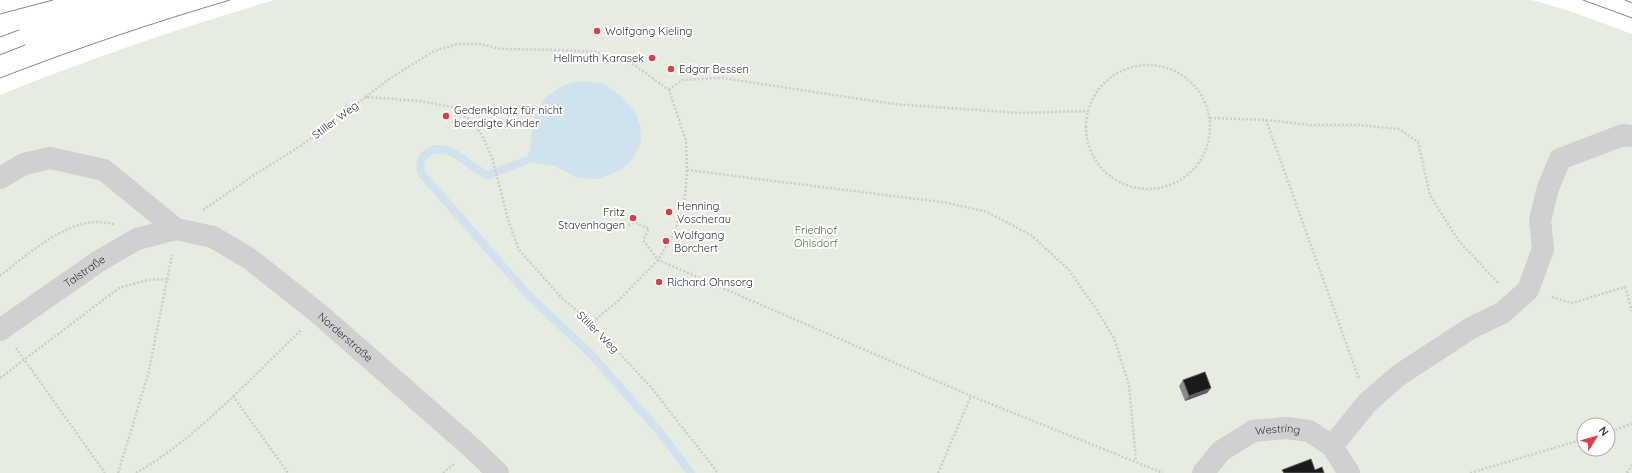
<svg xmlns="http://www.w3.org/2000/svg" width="1632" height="473" viewBox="0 0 1632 473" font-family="Quicksand,sans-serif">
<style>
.green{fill:#e6ecdf;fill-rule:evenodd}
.water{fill:#cfe2ee}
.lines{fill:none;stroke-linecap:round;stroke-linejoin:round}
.stream{stroke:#cfe2ee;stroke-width:8}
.path{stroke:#cdcdcd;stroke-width:2.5;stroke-dasharray:2 2;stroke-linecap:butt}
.minor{stroke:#d0d0d0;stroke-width:22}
.tram{stroke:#888;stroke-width:1}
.wall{fill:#8c8c8c}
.shaded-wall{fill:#5f5f5f}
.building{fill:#1a1a1a;stroke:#5f5f5f}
.poi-dot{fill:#e63946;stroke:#fff;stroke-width:1.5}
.labels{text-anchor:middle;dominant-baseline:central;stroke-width:4;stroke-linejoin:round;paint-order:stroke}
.poi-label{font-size:11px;fill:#333;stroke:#fff;text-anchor:start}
.street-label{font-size:11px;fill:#333;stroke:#fff}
.park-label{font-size:11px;fill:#56703f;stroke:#fff}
</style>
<rect width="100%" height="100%" fill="#fff"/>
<!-- green -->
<path class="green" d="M274,0H1532L1573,12L1632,34V473H0V95C90,58 181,28 274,0ZM1584,425H1608V449H1584Z"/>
<!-- water -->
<path class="water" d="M582,81L603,83L621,96L635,112L640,125L641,142L633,159L618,171L599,179L578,178L555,166L525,161L530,150L534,117L545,98L564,85Z"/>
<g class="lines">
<!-- stream -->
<path class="stream" d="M525,161L488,175C466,166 460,149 434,149C422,156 417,160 422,174L530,297L589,352L658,430L691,473"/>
<!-- path -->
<path class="path" d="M1086 127a62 62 0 1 1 124 0a62 62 0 1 1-124 0Z
M669,90L682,80L722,78L894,104L1019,113L1089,111
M366,97L389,79L434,51L458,44H480L500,49L558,50L596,52L633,64L669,90L686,141L687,170L685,197L675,231L658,260L617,302L591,323
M1210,118L1266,120L1311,125H1359L1399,129L1418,142L1430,195L1458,240L1498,283H1500
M1266,120L1359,379
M687,170L948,203L987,212L1031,235L1069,270L1096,309L1114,338L1129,385L1136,461
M203,210L251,177L302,145L366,97L419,101L453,107L470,120L482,135L492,158L509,223L519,250L561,297L591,323L650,386L718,473
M622,230L634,222L649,229L643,240L658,260L971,396L1163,473
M0,276C25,256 63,223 96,222C102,222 108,223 114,224
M1552,297L1572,303L1625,287L1632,311
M16,348L105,473
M0,378L119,288L148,280L169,279
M233,396L288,473
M1608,432L1632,424
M118,473L148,375L172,255
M136,473C197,438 250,379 301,330
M443,473L454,464
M938,473L971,396
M1470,473L1584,439
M1627,473L1632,465"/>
<!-- minor -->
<g class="minor">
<path d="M0,178L24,164L50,158L104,170L176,229"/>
<path id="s1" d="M0,330L99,261L137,239L176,229L213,237L250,259L318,313L472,448L498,473"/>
<path d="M1332,446L1368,402L1399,375L1471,328L1502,313L1528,290L1543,249L1540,220L1548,188L1560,159L1623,135L1632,136"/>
<path id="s2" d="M1203,473L1221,451L1253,431L1286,428L1309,431L1332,446L1349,473"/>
</g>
<!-- tram -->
<path class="tram" d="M1583,0L1632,18
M1625,0L1632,3
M0,14L53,0
M0,37L19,30
M0,55L25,45
M0,78C75,49 152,23 230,0"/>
</g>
<!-- wall -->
<path class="wall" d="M1183,380L1211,388L1207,393L1185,401L1179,386Z"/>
<!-- shaded-wall -->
<path class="shaded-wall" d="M1211,388L1207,393L1185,401L1189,396Z"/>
<!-- building -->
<path class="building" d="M1205,372L1211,388L1189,396L1183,380Z
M1311,459L1315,470L1322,467L1324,473H1284L1282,470Z"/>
<!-- markers -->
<g class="poi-dot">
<circle cx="597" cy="31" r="4"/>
<circle cx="652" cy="58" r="4"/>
<circle cx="671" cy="69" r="4"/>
<circle cx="446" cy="116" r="4"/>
<circle cx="669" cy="212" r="4"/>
<circle cx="633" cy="218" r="4"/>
<circle cx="666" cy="241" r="4"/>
<circle cx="659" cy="282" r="4"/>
</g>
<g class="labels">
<!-- poi labels -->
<g class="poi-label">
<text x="605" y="31">Wolfgang Kieling</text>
<text x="644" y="58" text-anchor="end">Hellmuth Karasek</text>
<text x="679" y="69">Edgar Bessen</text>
<text x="454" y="110">Gedenkplatz für nicht<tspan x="454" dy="13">beerdigte Kinder</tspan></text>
<text x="677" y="206">Henning<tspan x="677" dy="13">Voscherau</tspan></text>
<text x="625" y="212" text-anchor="end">Fritz<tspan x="625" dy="13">Stavenhagen</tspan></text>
<text x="674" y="235">Wolfgang<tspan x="674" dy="13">Borchert</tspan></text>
<text x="667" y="282">Richard Ohnsorg</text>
</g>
<!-- street labels -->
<g class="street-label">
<text transform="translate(335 120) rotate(-37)">Stiller Weg</text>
<text stroke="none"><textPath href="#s1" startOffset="103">Talstraße</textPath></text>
<text transform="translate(598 332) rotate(45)">Stiller Weg</text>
<text stroke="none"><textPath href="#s1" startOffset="409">Norderstraße</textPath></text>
<text stroke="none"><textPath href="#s2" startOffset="91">Westring</textPath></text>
</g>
<!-- park labels -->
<g class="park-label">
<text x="816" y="230">Friedhof<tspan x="816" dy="13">Ohlsdorf</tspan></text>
</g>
</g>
<!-- north arrow -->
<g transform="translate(1596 437) rotate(53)"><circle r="19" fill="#ffffff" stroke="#adadad"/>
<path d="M0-3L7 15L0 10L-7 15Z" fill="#e63946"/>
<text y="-6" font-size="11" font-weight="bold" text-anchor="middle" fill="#333333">N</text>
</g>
</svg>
